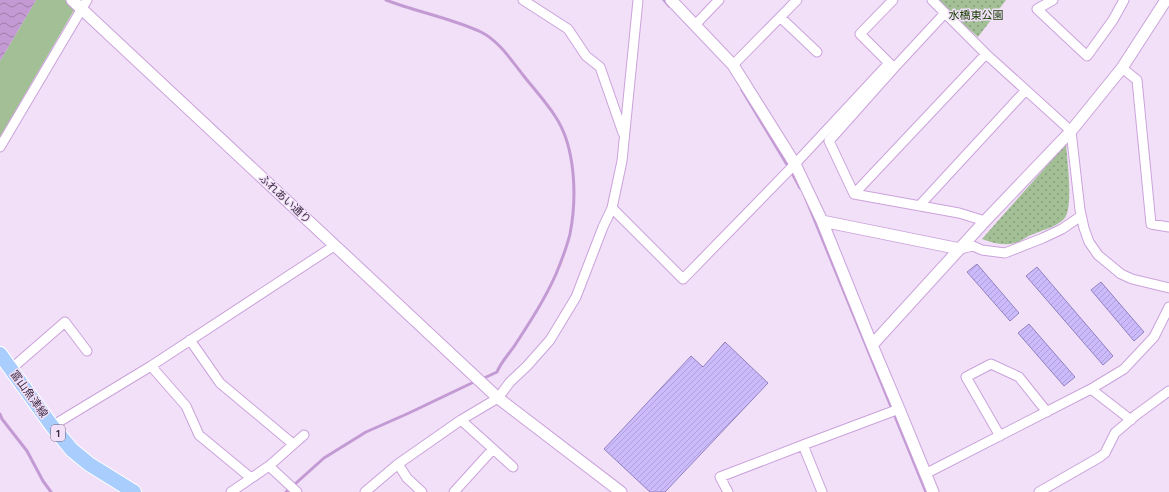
<svg xmlns="http://www.w3.org/2000/svg" width="1169" height="492" viewBox="0 0 1169 492" font-family="Figtree,'Noto Sans JP',sans-serif">
<style>
.grass{fill:#a3bf96}
.park{fill:url(#park-dots)}
.water{fill:url(#water-waves)}
.lines{fill:none;stroke-linecap:round;stroke-linejoin:round}
.stream{stroke:#c39ad3;stroke-width:3}
.building{fill:url(#building-hatch);stroke:#9281be}
.minor-casing{stroke:#cba2db;stroke-width:11}
.tertiary-casing{stroke:#cba2db;stroke-width:13}
.primary-casing{stroke:#fff;stroke-width:16}
.minor{stroke:#fff;stroke-width:9}
.tertiary{stroke:#fff;stroke-width:11}
.primary{stroke:#a9cdfc;stroke-width:14}
.labels{text-anchor:middle;dominant-baseline:central;stroke-width:3;stroke-linejoin:round;paint-order:stroke}
.shield{fill:#f1e0f8;stroke:#726179;stroke-width:1}
.shield-label{font-size:10px;font-weight:bold;fill:#3b2a42}
.park-label{font-size:11px;fill:#163b00;stroke:#f1e0f8}
.street-label{font-size:11px;fill:#3b2a42;stroke:#f1e0f8}
</style>
<defs>
<pattern id="park-dots" width="8" height="8" patternUnits="userSpaceOnUse"><rect width="8" height="8" fill="#a3bf96"/><path d="M2 2h.1M6 6h.1" fill="none" stroke="#869b7c" stroke-width="1.8" stroke-linecap="round"/></pattern>
<pattern id="water-waves" width="16" height="10" patternUnits="userSpaceOnUse"><rect width="16" height="10" fill="#c39ad3"/><path d="M0 5q4-4 8 0t8 0" fill="none" stroke="#a07ead"/></pattern>
<pattern id="building-hatch" width="6" height="6" patternUnits="userSpaceOnUse"><rect width="6" height="6" fill="#ccbbfc"/><path d="M-1 1l2-2M0 6l6-6M5 7l2-2" fill="none" stroke="#b0a1d9"/></pattern>
</defs>
<rect width="100%" height="100%" fill="#f1e0f8"/>
<!-- grass -->
<path class="grass" d="M36,0H80L0,137V61Z"/>
<!-- park -->
<path class="park" d="M936,0H1006L978,37Z
M1066,144C1067,160 1074,208 1064,219C1055,228 1042,230 1031,235C1026,237 1020,242 1015,243C1003,246 993,243 982,239Z"/>
<!-- water -->
<path class="water" d="M0,0H36L0,61Z"/>
<g class="lines">
<!-- stream -->
<path class="stream" d="M386,0C417,12 451,18 481,32C499,41 511,60 523,75C534,89 546,102 555,116C576,147 577,198 570,234C567,246 561,262 556,274C545,299 530,322 515,345C509,354 501,362 497,372L482,379
M664,0L669,6
M742,90L792,173L800,188
M806,199L926,492
M0,414L2,419L27,451L43,481L51,492
M286,492L324,458L366,432L409,413L476,381"/>
</g>
<!-- building -->
<path class="building" d="M977,264L1019,313L1010,321L967,272Z
M1037,267L1113,356L1103,365L1026,276Z
M1101,282L1144,332L1134,341L1091,290Z
M1029,324L1075,377L1064,386L1018,333Z
M725,342L768,383L665,492H650L604,449L691,356L703,367Z"/>
<g class="lines">
<defs>
<path id="minor" d="M523,0L568,29L586,56L600,67L623,133
M932,0L986,54L1071,131L1080,210L1084,228L1089,242L1098,255L1121,274L1132,279L1169,288
M1053,0L1037,9L1087,56L1113,20L1124,0
M781,18L817,52
M695,25L719,0
M889,63L860,34L893,0
M733,65L797,0
M1122,68L1137,80L1151,224L1169,227
M0,147L87,0
M854,194L986,54
M854,194L829,141L894,68
M854,194L959,213L985,221
M919,206L1026,90
M612,208L683,279L795,164L889,63L894,68L945,13
M960,249L973,246L982,250L1005,253L1043,238L1062,229L1081,216
M190,340L220,383L293,444
M151,366L186,406L199,435L251,478
M11,369L65,322L87,351
M1091,389L1131,420
M461,420L513,467
M52,426L151,366L334,246
M1000,436L966,377L991,364L1019,377L1047,412
M803,445L822,492
M398,464L407,478L422,492
M269,466L297,492
M925,474L1091,389L1124,369L1154,337L1169,307
M231,492L269,466L304,435
M365,492L398,464L461,420L498,398L510,382L527,366L550,340L576,297L603,227L612,208L622,161L638,0
M454,492L493,449
M728,492L720,477L803,445L899,409
M1039,492L1100,457L1105,453L1115,433L1136,415L1169,391"/>
<path id="tertiary" d="M72,0L498,398L621,492
M671,0L733,65L795,164L822,221L872,345L899,409L933,492
M822,221L960,249
M872,345L985,221L1071,131L1122,68L1166,0"/>
<path id="primary" d="M0,354L52,426L72,450L89,464L134,492"/>
</defs>
<!-- minor casing -->
<use href="#minor" class="minor-casing"/>
<!-- tertiary casing -->
<use href="#tertiary" class="tertiary-casing"/>
<!-- primary casing -->
<use href="#primary" class="primary-casing"/>
<!-- minor -->
<use href="#minor" class="minor"/>
<!-- tertiary -->
<use href="#tertiary" class="tertiary"/>
<!-- primary -->
<use href="#primary" class="primary"/>
</g>
<g class="labels">
<!-- shield labels -->
<rect class="shield" x="51" y="425" width="14" height="16" rx="3"/>
<g class="shield-label">
<text x="58" y="433">1</text>
</g>
<!-- park labels -->
<g class="park-label">
<text x="976" y="15">水橋東公園</text>
</g>
<!-- street labels -->
<g class="street-label">
<text transform="translate(285 199) rotate(43)">ふれあい通り</text>
<text transform="translate(29 394) rotate(54)">富山魚津線</text>
</g>
</g>
</svg>
